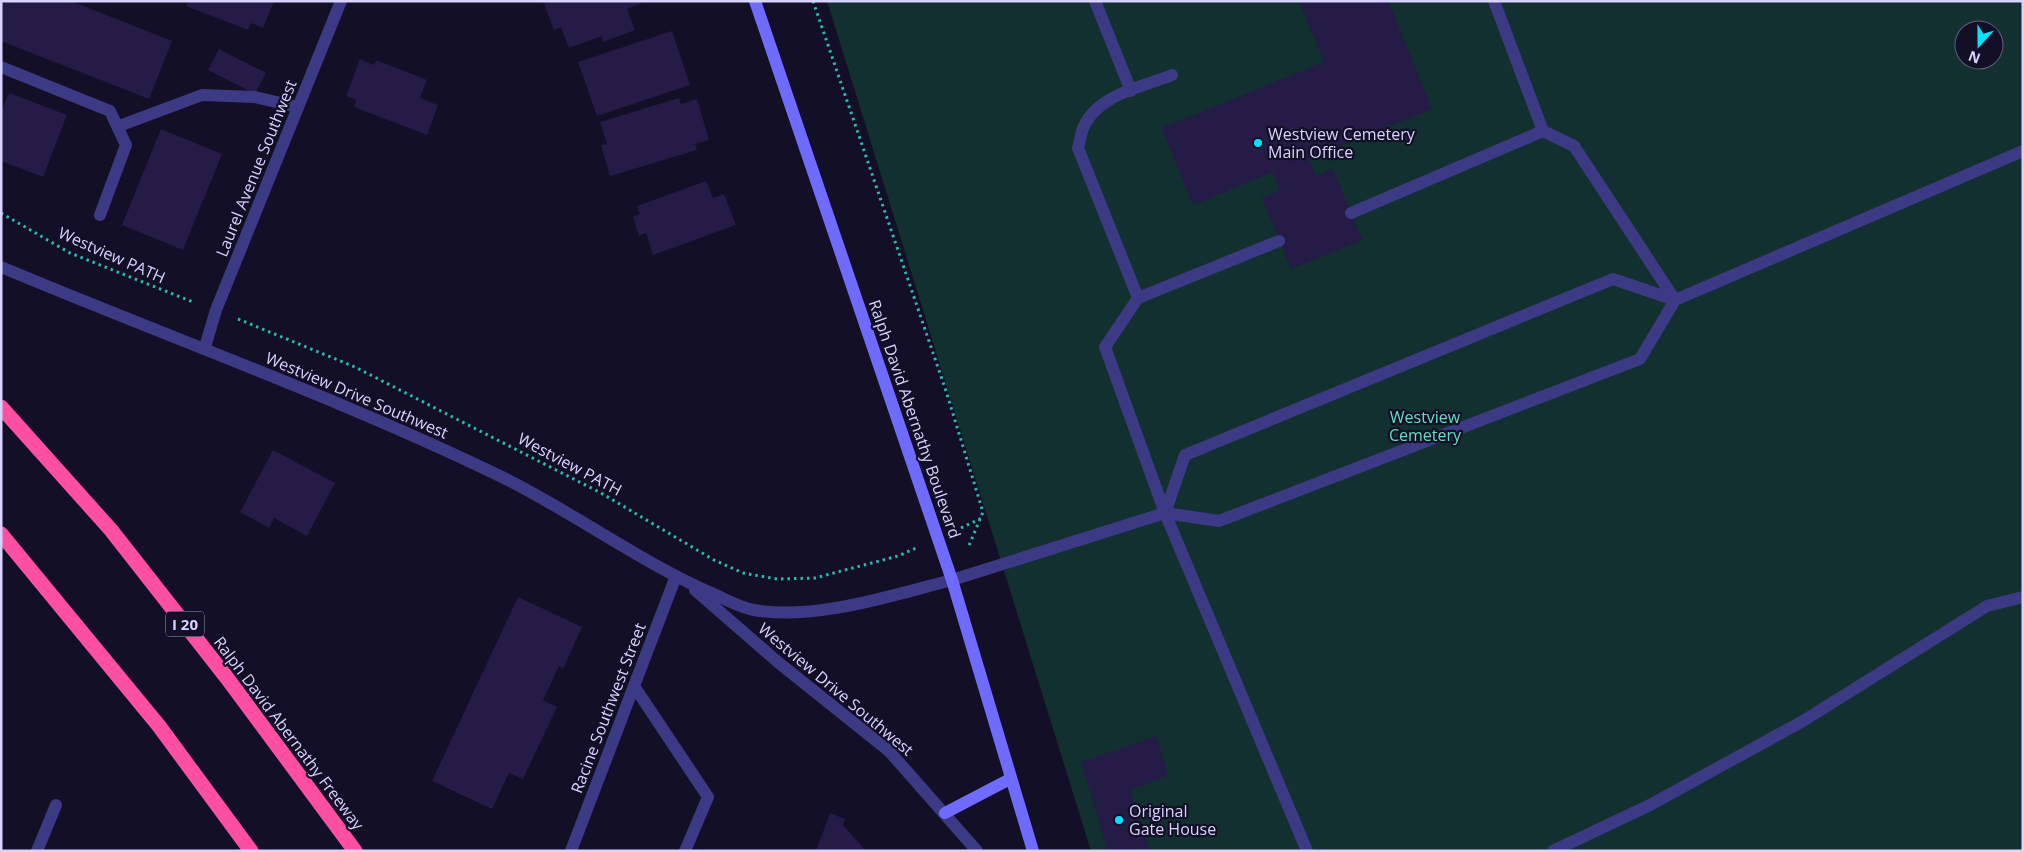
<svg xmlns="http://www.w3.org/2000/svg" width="2024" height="852" viewBox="0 0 2024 852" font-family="'Open Sans',sans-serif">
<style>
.green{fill:#12302f;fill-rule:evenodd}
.building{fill:#241b47}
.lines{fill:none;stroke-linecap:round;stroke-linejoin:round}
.path{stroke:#2fb8b0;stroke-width:3;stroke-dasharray:2.5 4;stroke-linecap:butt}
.service{stroke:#3d3a85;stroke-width:12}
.minor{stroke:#3d3a85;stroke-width:12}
.tertiary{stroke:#3d3a85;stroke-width:12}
.secondary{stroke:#6f6bff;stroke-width:12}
.motorway{stroke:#ff4fa3;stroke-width:15}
.poi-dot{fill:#00e5ff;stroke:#130f26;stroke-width:2}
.labels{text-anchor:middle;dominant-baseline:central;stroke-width:4.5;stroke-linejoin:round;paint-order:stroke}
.shield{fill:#130f26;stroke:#9e99be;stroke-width:1}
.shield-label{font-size:15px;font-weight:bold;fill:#d9d4ff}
.poi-label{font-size:16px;fill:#d9d4ff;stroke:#130f26;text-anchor:start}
.street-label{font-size:16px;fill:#d9d4ff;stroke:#130f26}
.park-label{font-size:16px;fill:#5fe0c0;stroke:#130f26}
</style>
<rect width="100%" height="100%" fill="#130f26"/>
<!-- green -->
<path class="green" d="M827,1H2023V851H1091ZM1964,30H1994V60H1964Z"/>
<!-- building -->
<path class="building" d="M1,1H71L172,41L149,99L1,41Z
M188,1H274L263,28L251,23L248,30L186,6Z
M543,1H646L627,9L635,30L603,42L602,36L569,48L561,27L554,30Z
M1299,1H1388L1432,109L1309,159L1316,176L1333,169L1362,240L1291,269L1262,198L1280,190L1273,172L1193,205L1162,128L1324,62Z
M672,31L690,85L597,116L578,62Z
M219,49L266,73L255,94L208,70Z
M360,59L374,65L376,60L427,80L420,98L438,105L427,135L354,107L356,100L346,96Z
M9,93L67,115L43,177L1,161V112Z
M679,98L681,104L697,99L709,140L695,144L697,150L610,176L601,145L607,144L600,122Z
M161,129L222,154L183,250L122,225Z
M706,181L713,198L724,194L736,225L653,255L646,233L639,236L633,217L640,214L637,206Z
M273,450L335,483L307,536L274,518L269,528L240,512Z
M518,597L582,627L563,669L559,666L543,700L557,707L523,779L509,773L492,809L432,781Z
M1157,736L1168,776L1130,790L1149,849L1108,851L1081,762Z
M830,813L845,819L843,825L866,851H816Z"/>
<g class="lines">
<!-- path -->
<path class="path" d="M813,1L946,391L983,512L968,548
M1,213L70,253L193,302
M238,319L355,367L601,493L714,560L743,573L777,579L815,578L898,556L916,548
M961,528L982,518"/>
<!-- service -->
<path class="service" d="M1095,1L1131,91
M1494,1L1543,131
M1,67L110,111L126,145L100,215
M119,126L202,95L255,97L298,107
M1351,213L1543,131L1574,146L1675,300L2023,151
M1279,241L1138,298L1105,347L1165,513L1307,851
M1613,279L1675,300L1640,359L1219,521L1165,513L1185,455Z
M1138,298L1078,148C1080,141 1081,132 1084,126C1099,94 1143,87 1172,75
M952,580L1165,513
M634,686L708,797L685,851
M571,851L676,576
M1553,851L1650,805L1803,721L1987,606L2023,597"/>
<!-- minor -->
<path class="minor" d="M205,347L216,310L341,1
M37,851L56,805"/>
<!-- tertiary -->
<path class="tertiary" d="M1,267C168,337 339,398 502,477C575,513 641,563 716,595C727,600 741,608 754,610C814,621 893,595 952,580
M695,590L779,663L889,751L977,851"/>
<!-- secondary -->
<path class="secondary" d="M755,1L952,580L1033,851
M945,813L1010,779"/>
<!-- motorway -->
<path class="motorway" d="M1,407L111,530L227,678L355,851
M1,534L159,726L251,851"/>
</g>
<!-- markers -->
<g class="poi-dot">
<circle cx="1258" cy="143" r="5"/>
<circle cx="1119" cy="820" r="5"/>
</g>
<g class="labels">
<!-- shield labels -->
<rect class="shield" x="166" y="611.5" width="38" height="25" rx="4"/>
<g class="shield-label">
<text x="185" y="624">I 20</text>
</g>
<!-- poi labels -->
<g class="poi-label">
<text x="1268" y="134">Westview Cemetery<tspan x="1268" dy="18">Main Office</tspan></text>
<text x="1129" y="811">Original<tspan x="1129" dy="18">Gate House</tspan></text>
</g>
<!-- street labels -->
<g class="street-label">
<text transform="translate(256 168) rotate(-68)">Laurel Avenue Southwest</text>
<text transform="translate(112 255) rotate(24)">Westview PATH</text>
<text transform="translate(357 395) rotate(23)">Westview Drive Southwest</text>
<text transform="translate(915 419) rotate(71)">Ralph David Abernathy Boulevard</text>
<text transform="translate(570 464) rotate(28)">Westview PATH</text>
<text transform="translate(836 689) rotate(40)">Westview Drive Southwest</text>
<text transform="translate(608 708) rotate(-69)">Racine Southwest Street</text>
<text transform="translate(289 733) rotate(53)">Ralph David Abernathy Freeway</text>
</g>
<!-- park labels -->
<g class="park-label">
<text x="1425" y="417">Westview<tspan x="1425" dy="18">Cemetery</tspan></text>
</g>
</g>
<!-- border -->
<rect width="2024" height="852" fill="none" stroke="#d9d4ff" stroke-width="5"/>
<!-- north arrow -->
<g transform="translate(1979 45) rotate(201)"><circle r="24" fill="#130f26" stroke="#625e7d"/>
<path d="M0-4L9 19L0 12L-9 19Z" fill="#00e5ff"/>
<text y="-8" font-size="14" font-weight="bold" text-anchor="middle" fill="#d9d4ff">N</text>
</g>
</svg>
